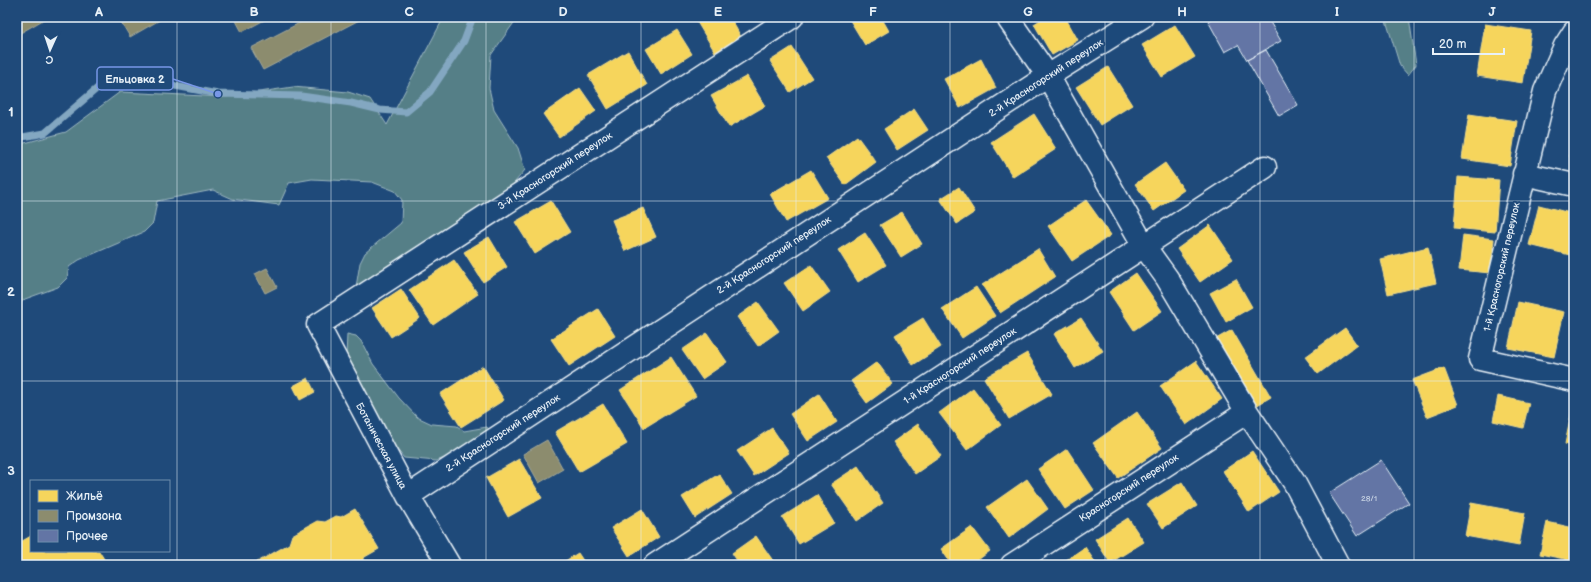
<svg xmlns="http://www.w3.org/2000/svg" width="1591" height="582" viewBox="0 0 1591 582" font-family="'Balsamiq Sans',sans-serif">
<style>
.green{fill:#557f87;stroke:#9eb8c0}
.homes{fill:#f6d55c;stroke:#f2dd8b}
.industry{fill:#8c8c6e;stroke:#a8aa97}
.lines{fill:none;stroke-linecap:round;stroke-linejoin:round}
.stream{stroke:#83a7c1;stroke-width:7}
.building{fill:#6375a5;stroke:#e8f1f8}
.minor-casing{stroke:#e8f1f8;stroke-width:25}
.minor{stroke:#1f4a7a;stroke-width:22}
.grid{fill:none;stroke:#e8f1f8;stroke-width:1;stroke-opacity:0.55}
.labels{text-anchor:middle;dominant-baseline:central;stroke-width:4;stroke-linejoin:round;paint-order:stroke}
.number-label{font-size:8px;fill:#c7d2e3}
.street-label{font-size:10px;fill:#e8f1f8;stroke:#1f4a7a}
.leader{fill:none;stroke:#7897e6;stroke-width:1.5}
.callout-dot{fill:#7897e6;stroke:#1f4a7a;stroke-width:1.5}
.callout{fill:#1f4a7a;stroke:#7897e6;stroke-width:1.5}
.callout-label{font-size:11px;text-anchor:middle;font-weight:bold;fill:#e8f1f8}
.neatline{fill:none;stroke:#e8f1f8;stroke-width:1.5}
.grid-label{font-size:13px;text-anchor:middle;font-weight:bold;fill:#e8f1f8}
</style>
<rect width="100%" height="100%" fill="#1f4a7a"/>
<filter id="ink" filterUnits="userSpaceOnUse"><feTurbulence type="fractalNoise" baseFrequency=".025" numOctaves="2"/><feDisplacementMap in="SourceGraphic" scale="8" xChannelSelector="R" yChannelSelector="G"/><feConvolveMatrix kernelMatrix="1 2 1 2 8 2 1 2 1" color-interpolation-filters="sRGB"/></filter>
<g filter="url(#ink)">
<!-- green -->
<path class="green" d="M444,17H518L491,55L489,88L494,110L518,148L525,170L510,188L489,200L481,219L365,292L356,287L360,263L365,253L401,223L402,200L395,191L372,182L312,179L289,183L279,205L233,199L213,190L157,201L153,223L144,232L79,260L69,267L67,278L58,287L25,299L17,306V145L66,132L120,92L226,97L293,87L348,92L370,99L387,125Z
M1385,17H1409L1416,65L1408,75L1400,66Z
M347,334L356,336L361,341L373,364L399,398L417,417L432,424L457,426L464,431L487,427L492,434L473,448L436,461L404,458L369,415L346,357Z"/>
<!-- homes -->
<path class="homes" d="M694,17H730L741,37L715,52Z
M848,17H881L889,31L865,45Z
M1045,17H1065L1078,40L1052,55L1034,24Z
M1485,24L1531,31L1523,83L1477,76Z
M1175,25L1195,57L1162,77L1142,45Z
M677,30L692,54L661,74L646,49Z
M792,47L812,78L790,92L770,61Z
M628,51L647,85L608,109L588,75Z
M981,59L996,88L960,108L944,79Z
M1108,67L1132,105L1100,125L1076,87Z
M747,76L765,106L729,127L711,96Z
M580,88L596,111L559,137L543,114Z
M914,109L928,130L897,150L884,129Z
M1034,114L1056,149L1013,177L991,142Z
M1469,114L1517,121L1510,166L1462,159Z
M857,136L876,162L845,185L826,158Z
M1574,138V158L1569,156Z
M1165,163L1184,190L1154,211L1135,184Z
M811,170L828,198L786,222L770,194Z
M1458,177L1499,180L1495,232L1454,228Z
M959,187L975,212L957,224L940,199Z
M1086,200L1111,235L1072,261L1048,226Z
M551,201L570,232L535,254L515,222Z
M1539,205L1574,214V256L1529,245Z
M643,208L656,237L625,251L612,220Z
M902,212L922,244L901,257L880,225Z
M1210,225L1233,259L1200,282L1177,249Z
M865,233L886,265L858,282L838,250Z
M1463,235L1494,239L1490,273L1459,270Z
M489,237L507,267L483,282L464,252Z
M1428,247L1436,283L1388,294L1380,259Z
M1038,249L1055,277L1000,313L982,285Z
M454,260L478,294L433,325L409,290Z
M811,265L830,292L803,311L784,283Z
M1136,273L1162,311L1134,330L1109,292Z
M1236,279L1252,307L1226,322L1210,293Z
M976,287L995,316L962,338L942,309Z
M401,289L420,318L391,337L372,308Z
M758,302L779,331L758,346L737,317Z
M1518,302L1564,312L1554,357L1508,348Z
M598,309L615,336L569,366L551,339Z
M923,318L941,347L913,365L895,335Z
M1081,318L1103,351L1075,368L1054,334Z
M1345,328L1357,345L1318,374L1305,357Z
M1232,330L1271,397L1254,407L1214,340Z
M707,333L727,362L702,379L682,350Z
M1027,353L1052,394L1009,419L984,378Z
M671,357L696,396L644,428L620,390Z
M1196,361L1222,399L1186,425L1160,386Z
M877,362L893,384L867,403L851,381Z
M483,366L504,400L461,427L440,394Z
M1444,368L1458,405L1427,417L1412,380Z
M308,378L315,392L300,400L293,386Z
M973,388L1001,425L967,450L939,413Z
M819,394L837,422L808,441L790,414Z
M1498,396L1529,403L1523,428L1493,421Z
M603,404L627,444L579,472L555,432Z
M1572,410L1574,411V446L1565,444Z
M1137,412L1162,448L1118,478L1093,443Z
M918,424L941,456L915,474L893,442Z
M772,428L789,453L754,476L737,451Z
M1067,449L1094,490L1065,509L1038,469Z
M1252,451L1279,492L1249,512L1223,471Z
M519,459L542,498L508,517L486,478Z
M858,466L883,503L857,521L831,484Z
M719,474L732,494L695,518L682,497Z
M1027,479L1048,509L1009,538L987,507Z
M1182,482L1197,506L1163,528L1147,504Z
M817,495L834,523L799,544L782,517Z
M1471,503L1525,513L1519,546L1465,536Z
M355,509L379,549L363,558V563L359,565H252L289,544L292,535L317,521L325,522L336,516L341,517Z
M642,509L659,537L629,556L611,528Z
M1128,518L1144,542L1110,563L1095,539Z
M1547,522L1574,528V561L1540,554Z
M972,527L990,551L971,565H952L941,549Z
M31,536V551H99L104,559L93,565H17V544Z
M756,536L776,565H740L732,553Z
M1085,547L1097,565H1059Z
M578,553L586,565H559Z"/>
<!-- industry -->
<path class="industry" d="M17,17H48L17,35Z
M118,17H165L130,37Z
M234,17H270L242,32Z
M311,17H365L263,70L251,48Z
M267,268L277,287L265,293L255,274Z
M547,440L563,469L539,483L523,454Z"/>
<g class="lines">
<!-- stream -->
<path class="stream" d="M17,138L45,133L101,85L148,81L218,94L301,96L351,103L380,110L406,112L430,92L464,41L473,17"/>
</g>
<!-- building -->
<path class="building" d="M1214,17H1267L1281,41L1247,60L1238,45L1225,52L1208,21Z
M1266,50L1298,105L1279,116L1247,60Z
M1381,460L1409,503L1357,536L1329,493Z"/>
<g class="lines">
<defs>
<path id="minor" d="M1009,20L1048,76L1144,246L1167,278L1247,412L1294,482L1338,565
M1574,32L1565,46L1545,91L1480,359L1574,380
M1524,174L1574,185
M408,496L1048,76L1142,17
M449,565L408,496L318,325L792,17
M655,565L1265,167
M1012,565L1247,412"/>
</defs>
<!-- minor casing -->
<use href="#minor" class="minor-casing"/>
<!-- minor -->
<use href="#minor" class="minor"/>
</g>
</g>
<!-- grid -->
<path class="grid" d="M177,17V565M331,17V565M486,17V565M641,17V565M796,17V565M950,17V565M1105,17V565M1260,17V565M1414,17V565M17,201H1574M17,381H1574"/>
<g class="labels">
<!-- number labels -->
<g class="number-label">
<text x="1369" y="498">28/1</text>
</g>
<!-- street labels -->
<g class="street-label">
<text transform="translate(1046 78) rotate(-33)">2-й Красногорский переулок</text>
<text transform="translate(555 171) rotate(-33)">3-й Красногорский переулок</text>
<text transform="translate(774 255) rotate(-33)">2-й Красногорский переулок</text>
<text transform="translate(1502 267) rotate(-77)">1-й Красногорский переулок</text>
<text transform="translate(960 366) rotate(-33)">1-й Красногорский переулок</text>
<text transform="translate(503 433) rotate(-33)">2-й Красногорский переулок</text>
<text transform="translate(381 446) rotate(62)">Ботаническая улица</text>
<text transform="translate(1129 488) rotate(-33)">Красногорский переулок</text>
</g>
</g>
<!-- callouts -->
<path class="leader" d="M218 94L173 79"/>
<circle class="callout-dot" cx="218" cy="94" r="4"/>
<rect class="callout" x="97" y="67" width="76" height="23" rx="4"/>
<g class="callout-label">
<text x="135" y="83">Ельцовка 2</text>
</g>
<!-- margin -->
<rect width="1591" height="582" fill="none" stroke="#1f4a7a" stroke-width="44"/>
<!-- legend -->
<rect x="30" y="480" width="140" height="72" fill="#1f4a7a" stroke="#6f8dac"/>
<rect x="38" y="490" width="20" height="12" fill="#f6d55c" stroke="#6f8dac"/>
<text x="66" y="500" font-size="12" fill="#e8f1f8">Жильё</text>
<rect x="38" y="510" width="20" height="12" fill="#8c8c6e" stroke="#6f8dac"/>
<text x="66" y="520" font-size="12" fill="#e8f1f8">Промзона</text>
<rect x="38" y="530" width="20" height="12" fill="#6375a5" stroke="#6f8dac"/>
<text x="66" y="540" font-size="12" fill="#e8f1f8">Прочее</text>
<!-- north arrow -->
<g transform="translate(50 50) rotate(183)" stroke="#1f4a7a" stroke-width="3" paint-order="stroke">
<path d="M0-3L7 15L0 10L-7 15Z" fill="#e8f1f8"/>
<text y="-6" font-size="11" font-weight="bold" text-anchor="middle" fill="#e8f1f8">С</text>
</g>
<!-- scale -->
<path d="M1433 48v6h71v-6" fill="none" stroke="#e8f1f8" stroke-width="2"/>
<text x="1439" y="48" font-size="12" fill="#e8f1f8" stroke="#1f4a7a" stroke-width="3" paint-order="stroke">20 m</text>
<rect x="22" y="22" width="1547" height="538" class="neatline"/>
<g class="grid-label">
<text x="99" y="16">A</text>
<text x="254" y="16">B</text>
<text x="409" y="16">C</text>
<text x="563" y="16">D</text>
<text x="718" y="16">E</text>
<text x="873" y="16">F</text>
<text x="1028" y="16">G</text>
<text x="1182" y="16">H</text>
<text x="1337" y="16">I</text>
<text x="1492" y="16">J</text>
<text x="11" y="116">1</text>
<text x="11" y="296">2</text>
<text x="11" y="475">3</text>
</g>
</svg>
